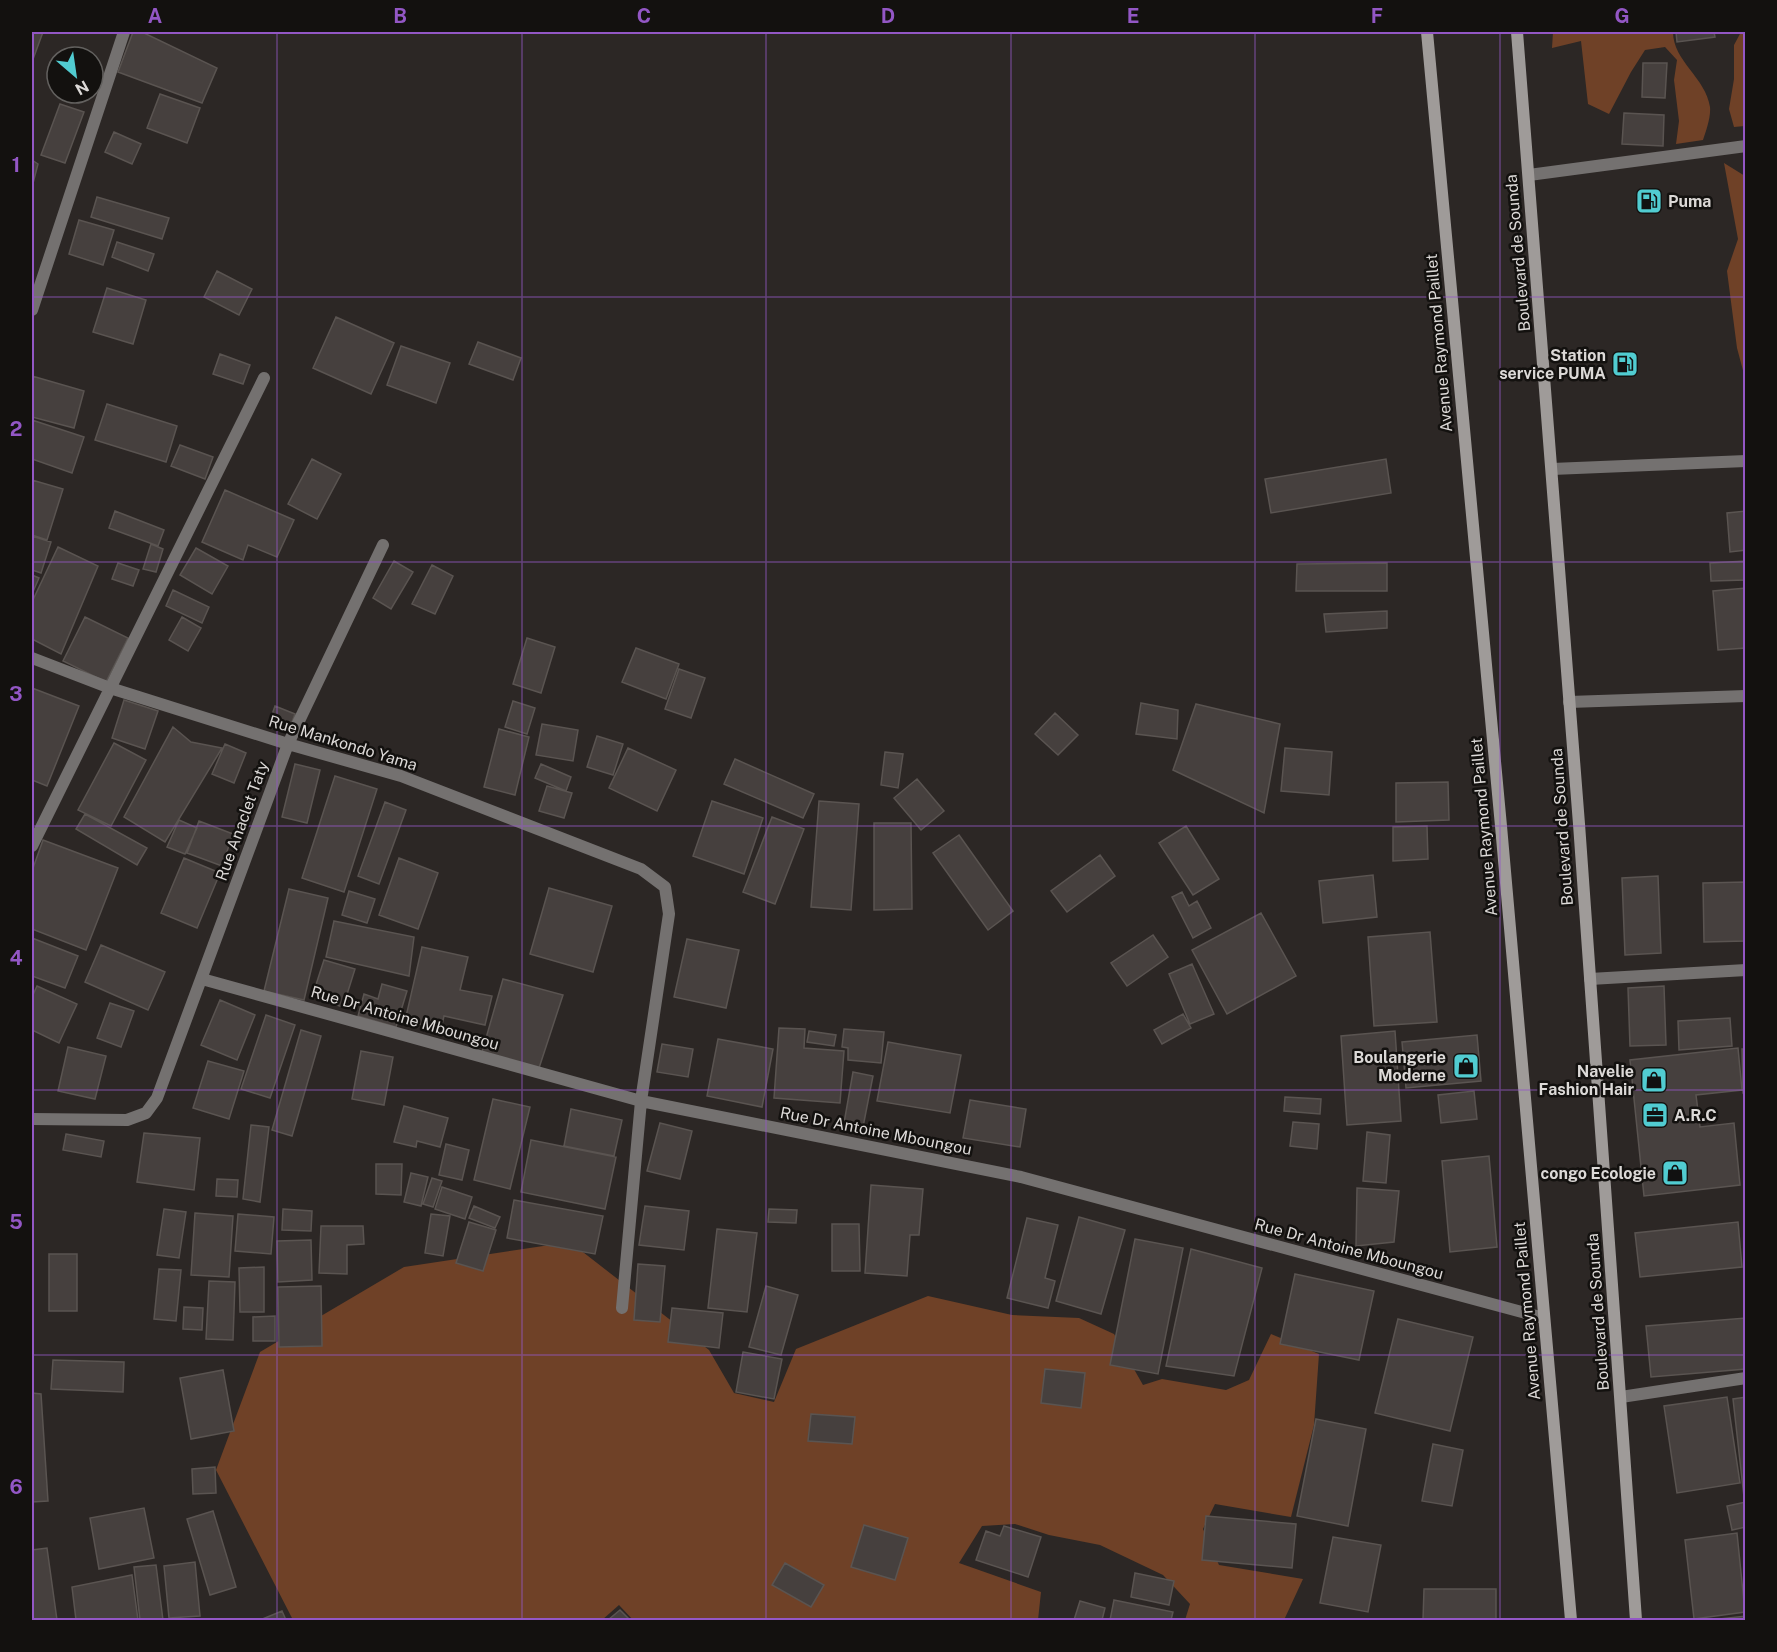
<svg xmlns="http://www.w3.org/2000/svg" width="1777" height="1652" viewBox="0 0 1777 1652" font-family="'Public Sans',sans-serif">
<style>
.green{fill:#6f4127}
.building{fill:#46403e;stroke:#5a5451;stroke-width:1.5}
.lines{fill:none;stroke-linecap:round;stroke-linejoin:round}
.street{stroke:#747170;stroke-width:12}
.secondary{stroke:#9f9b99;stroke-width:12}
.grid{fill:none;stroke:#9357c5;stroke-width:1.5;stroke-opacity:0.55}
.labels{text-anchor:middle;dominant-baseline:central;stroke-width:5;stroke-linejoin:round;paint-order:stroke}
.poi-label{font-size:16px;font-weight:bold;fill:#dcd9d7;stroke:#13110f;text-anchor:end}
.street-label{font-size:16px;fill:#dcd9d7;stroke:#13110f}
.neatline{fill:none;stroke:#9357c5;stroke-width:2}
.grid-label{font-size:20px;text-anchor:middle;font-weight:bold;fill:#9357c5}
</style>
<rect width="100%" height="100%" fill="#2c2725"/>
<!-- green -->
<path class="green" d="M1553,32H1673C1673,61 1706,78 1710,107C1711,117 1706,131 1703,140L1676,144L1679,121L1674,80L1677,60L1665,47L1645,50L1631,72L1609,114L1588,104L1581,41L1552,48Z
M1741,32H1745V126L1734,127L1729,109L1734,79V45Z
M1724,163L1745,176V378L1737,348L1727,271L1738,239Z
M570,1242L709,1350L734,1393L774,1402L796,1349L928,1296L1012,1315L1079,1318L1114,1334L1143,1385L1162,1379L1226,1390L1249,1380L1271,1334L1319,1354L1314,1425L1291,1517L1215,1504L1203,1529L1219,1565L1303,1579L1284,1620H1185L1190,1604L1163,1575L1100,1545L1049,1535L1015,1524L982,1526L959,1563L1041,1592L1038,1620H633L619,1605L602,1620H293L216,1470L260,1352L404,1267Z"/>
<!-- building -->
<path class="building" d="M32,32H43L32,62Z
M133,32H142L217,68L202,103L118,72Z
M1676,32H1714L1715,37L1677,42Z
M1643,63H1667L1665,98L1642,97Z
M160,94L200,108L187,143L147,128Z
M60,104L84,112L65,163L41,155Z
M1624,113L1664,115L1663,146L1622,144Z
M114,132L141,144L132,164L105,152Z
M32,160L38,164L32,187Z
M97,197L169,218L162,239L91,217Z
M79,220L114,230L103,265L69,254Z
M117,242L154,254L148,271L112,257Z
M217,271L252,289L239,315L204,297Z
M107,288L146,300L133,344L93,332Z
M336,317L394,343L371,394L313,368Z
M478,342L521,358L513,380L469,364Z
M401,346L450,363L436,403L387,385Z
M220,354L250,365L243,384L213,374Z
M32,376L84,391L74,428L32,417Z
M107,404L177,426L166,462L95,440Z
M32,420L84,437L72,473L32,459Z
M180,445L213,457L205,479L171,466Z
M312,459L341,474L317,519L288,504Z
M1386,459L1391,493L1271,513L1265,479Z
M32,480L63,489L47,540L32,535Z
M225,490L294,520L277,557L248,545L243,560L202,542Z
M115,511L164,530L158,546L109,528Z
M1746,511V550L1730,552L1727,513Z
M32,536L51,542L41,573L32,570Z
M151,544L163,549L156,572L143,569Z
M58,547L98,566L61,654L32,639V602Z
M196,548L228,566L212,594L180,575Z
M394,561L413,572L391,609L373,598Z
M1746,561V580L1711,581L1710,563Z
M118,563L139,570L133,586L112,579Z
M1387,563V591H1296L1297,564Z
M432,565L453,576L435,614L412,604Z
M32,575L39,578L32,594Z
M1746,588V648L1718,650L1713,591Z
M173,590L209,607L202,623L166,606Z
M1387,611V628L1326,632L1324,614Z
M85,617L128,638L106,682L63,661Z
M182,617L201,628L188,651L169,640Z
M527,638L555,647L541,693L513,684Z
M636,648L679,664L666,699L622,682Z
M679,669L705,678L691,718L665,709Z
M32,688L79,706L47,786L32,780Z
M124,700L158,711L145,749L112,738Z
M513,701L535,708L527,734L505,727Z
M1141,703L1178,710L1177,739L1136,734Z
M1196,704L1280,724L1264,813L1173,770Z
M275,706L295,714L289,730L269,723Z
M1055,713L1078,735L1058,755L1035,734Z
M542,724L578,730L573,761L536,755Z
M173,727L191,742L222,748L165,842L124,817Z
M499,729L529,737L515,795L484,787Z
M597,736L623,744L613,775L587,767Z
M114,743L146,760L111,826L78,810Z
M225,744L246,753L234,783L212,774Z
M628,748L676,770L657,811L609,788Z
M1285,748L1332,752L1329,795L1281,791Z
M885,752L903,754L898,788L881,785Z
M735,759L814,794L803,818L724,784Z
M295,764L320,770L307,823L282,817Z
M541,764L571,777L566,791L535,778Z
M335,776L377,789L344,892L302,878Z
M917,779L944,811L921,830L894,798Z
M1448,782L1449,820L1396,822V783Z
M547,786L572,793L564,818L539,811Z
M712,801L763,818L744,874L693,856Z
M819,801L859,804L851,910L811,907Z
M385,802L406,810L379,884L358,876Z
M85,814L147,848L137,865L76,829Z
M772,817L804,829L775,904L743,892Z
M179,820L197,828L185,854L167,847Z
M199,821L233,834L222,866L187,853Z
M874,823H911L912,909L874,910Z
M1186,826L1219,879L1193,895L1159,843Z
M1427,826L1428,859L1393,861V827Z
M959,835L1013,911L988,930L933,853Z
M43,840L118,868L86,950L32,929V871Z
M1100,855L1115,876L1067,912L1051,891Z
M184,858L220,873L197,928L161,913Z
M399,858L438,873L418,929L379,915Z
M1373,875L1377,917L1323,923L1319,881Z
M1658,876L1661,953L1625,955L1622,878Z
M1746,882V941L1704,942L1703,883Z
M549,888L612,906L593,972L530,954Z
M289,889L328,898L304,1000L264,991Z
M349,891L375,899L367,923L342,915Z
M1182,892L1189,906L1197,901L1211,928L1193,938L1172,897Z
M1261,913L1296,976L1227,1014L1192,950Z
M334,921L414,937L409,976L326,957Z
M1430,932L1437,1022L1374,1026L1368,937Z
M1153,935L1168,957L1127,986L1111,963Z
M32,938L78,956L65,988L32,976Z
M687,939L739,950L726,1008L674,997Z
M101,945L165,972L148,1010L85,982Z
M422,947L468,957L460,990L492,996L485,1025L444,1016L441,1029L405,1021Z
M324,960L355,969L343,1007L312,997Z
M1192,964L1214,1014L1190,1024L1169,974Z
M503,979L563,995L539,1068L482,1052Z
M382,984L407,991L396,1027L358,1016L364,994L378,999Z
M37,986L77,1004L59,1043L32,1030V997Z
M1664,986L1666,1045L1630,1046L1628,988Z
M220,1000L255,1015L237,1060L201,1045Z
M110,1003L134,1011L121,1047L97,1038Z
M1183,1014L1191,1028L1162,1044L1154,1030Z
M266,1015L295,1025L270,1098L241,1089Z
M1730,1018L1732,1046L1679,1050L1678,1021Z
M779,1028L805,1029L804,1048L844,1051L840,1103L774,1098Z
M844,1029L884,1032L881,1063L848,1060V1048L842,1047Z
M301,1030L321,1036L292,1136L272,1130Z
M809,1031L836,1035L834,1046L807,1042Z
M1395,1031L1401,1121L1347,1125L1341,1036Z
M1477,1035L1481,1081L1406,1088L1402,1042Z
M718,1039L773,1049L762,1107L707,1096Z
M888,1042L961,1055L950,1113L877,1101Z
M662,1044L693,1049L688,1077L657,1072Z
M68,1047L106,1056L95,1099L58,1091Z
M1738,1048L1742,1090L1696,1095L1700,1127L1734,1123L1740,1185L1644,1196L1630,1060Z
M1742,1049H1746V1093H1743Z
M361,1051L393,1057L384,1105L352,1099Z
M208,1061L244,1071L229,1119L193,1108Z
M853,1072L873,1076L863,1127L844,1123Z
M1474,1091L1477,1119L1441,1123L1438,1095Z
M1285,1097L1321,1099L1320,1114L1284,1111Z
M493,1099L530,1107L510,1189L474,1180Z
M970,1100L1026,1109L1020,1147L963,1138Z
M404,1106L448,1118L440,1147L417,1141L416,1147L394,1142Z
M571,1109L622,1120L614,1156L564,1146Z
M1293,1122L1319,1124L1317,1149L1290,1146Z
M660,1123L692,1131L680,1179L647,1171Z
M251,1125L269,1127L260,1202L243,1199Z
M1367,1132L1390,1135L1386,1183L1363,1181Z
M144,1133L200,1138L194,1190L137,1182Z
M66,1134L104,1141L101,1157L63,1150Z
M531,1140L616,1157L605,1209L521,1192Z
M446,1144L469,1150L462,1180L439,1175Z
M1489,1156L1497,1247L1450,1252L1442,1161Z
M376,1164H402L401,1195L376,1194Z
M411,1173L428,1177L421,1206L404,1202Z
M432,1178L442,1181L433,1207L423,1204Z
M217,1179L238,1180L237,1197L216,1196Z
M871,1185L923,1189L919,1235H910L907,1276L865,1273Z
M442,1187L472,1197L465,1219L435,1209Z
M1357,1188L1399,1191L1394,1242L1356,1246Z
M514,1200L603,1216L595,1254L507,1238Z
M474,1206L500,1217L495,1228L469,1218Z
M645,1206L689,1211L684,1250L639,1245Z
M164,1209L186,1212L179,1258L157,1255Z
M283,1209L312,1211L311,1231L282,1230Z
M769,1209L797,1210L796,1223L768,1222Z
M195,1213L233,1216L229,1277L191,1275Z
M238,1214L274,1217L271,1254L235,1251Z
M431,1214L450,1216L443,1256L425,1253Z
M1079,1217L1125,1230L1101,1314L1056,1301Z
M1027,1218L1058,1225L1045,1278L1055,1281L1048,1308L1007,1298Z
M469,1222L496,1230L483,1271L456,1263Z
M1738,1222L1742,1267L1640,1277L1635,1233Z
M832,1224H859L860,1271H832Z
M321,1226H363L364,1244L347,1245V1274L319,1273Z
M717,1229L757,1233L747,1312L708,1308Z
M1135,1239L1183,1248L1158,1374L1110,1365Z
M311,1240L312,1280L278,1282L277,1241Z
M1191,1249L1262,1268L1234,1376L1166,1366Z
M49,1254H77V1311H49Z
M638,1264L665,1266L660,1322L634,1320Z
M264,1267V1312H240L239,1268Z
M159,1269L181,1270L176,1321L154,1319Z
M1295,1274L1374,1291L1359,1360L1280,1344Z
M209,1281L235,1282L233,1340L206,1339Z
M321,1286L322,1346L279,1347L278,1287Z
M766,1286L798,1295L781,1355L749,1347Z
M184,1307L203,1308L202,1330L183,1329Z
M672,1308L723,1313L719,1348L668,1342Z
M275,1316V1341H253V1317Z
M1746,1318V1369L1651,1377L1646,1326Z
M1398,1319L1473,1337L1450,1431L1375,1413Z
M743,1352L782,1359L774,1399L736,1392Z
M53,1360L124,1362L123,1392L51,1389Z
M1045,1369L1085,1373L1081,1408L1041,1403Z
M223,1370L234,1431L191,1439L180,1378Z
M32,1393L41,1394L48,1501L32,1502Z
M1727,1397L1740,1483L1677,1493L1664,1406Z
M1746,1397V1497H1744L1733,1399Z
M811,1414L855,1417L852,1444L808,1441Z
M1316,1419L1366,1429L1348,1526L1297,1516Z
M1433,1444L1463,1450L1452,1506L1422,1501Z
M215,1467L216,1493L193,1494L192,1469Z
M1746,1502V1527L1732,1530L1727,1506Z
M144,1508L154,1558L99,1569L90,1518Z
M213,1511L236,1587L210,1595L187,1519Z
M1206,1516L1296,1524L1292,1568L1202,1560Z
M864,1525L908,1538L895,1580L851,1567Z
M1004,1526L1041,1537L1028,1577L976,1560L986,1531L1000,1536Z
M1737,1533L1745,1612L1694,1619L1685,1540Z
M1333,1537L1381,1545L1368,1612L1320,1603Z
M47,1548L57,1620H32V1550Z
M195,1562L200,1616L169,1618L164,1566Z
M785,1563L824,1585L811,1607L772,1585Z
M156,1565L163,1620H140L134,1567Z
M1135,1573L1174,1581L1169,1605L1131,1597Z
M132,1575L138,1620H76L72,1587Z
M1424,1589H1496V1620H1423Z
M1114,1600L1173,1612L1171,1620H1110Z
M1080,1601L1105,1608L1102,1620H1074Z
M620,1610L630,1620H608Z
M282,1611L286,1620H260Z
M1746,1616V1620H1710Z"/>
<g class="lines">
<!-- street -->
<path class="street" d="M1529,175L1746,146
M32,310L124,32
M1552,469L1746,461
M32,658L110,688L288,744L401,776L641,869L665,887L669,914L641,1101L622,1308
M1569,702L1746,696
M32,846L264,378
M202,979L641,1101L1021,1177L1544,1318
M1590,979L1746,970
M32,1119L127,1120L146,1113L157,1098L288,744L383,545
M1621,1397L1746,1378"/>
<!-- secondary -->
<path class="secondary" d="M1427,32L1501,826L1571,1620
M1517,32L1579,824L1636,1620"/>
</g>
<!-- grid -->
<path class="grid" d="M277,32V1620M522,32V1620M766,32V1620M1011,32V1620M1255,32V1620M1500,32V1620M32,297H1746M32,562H1746M32,826H1746M32,1090H1746M32,1355H1746"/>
<!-- icons -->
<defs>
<symbol id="fuel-square" viewBox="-11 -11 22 22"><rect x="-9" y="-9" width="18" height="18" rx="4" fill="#51ccd1" stroke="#13110f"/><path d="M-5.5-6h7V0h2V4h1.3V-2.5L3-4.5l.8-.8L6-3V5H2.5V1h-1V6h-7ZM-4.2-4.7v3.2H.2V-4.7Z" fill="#111"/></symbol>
<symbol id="shop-square" viewBox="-11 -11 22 22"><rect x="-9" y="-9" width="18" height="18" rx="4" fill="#51ccd1" stroke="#13110f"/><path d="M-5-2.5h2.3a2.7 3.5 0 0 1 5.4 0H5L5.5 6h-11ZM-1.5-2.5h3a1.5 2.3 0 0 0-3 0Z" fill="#111"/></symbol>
<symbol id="office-square" viewBox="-11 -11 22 22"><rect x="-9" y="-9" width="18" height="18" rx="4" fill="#51ccd1" stroke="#13110f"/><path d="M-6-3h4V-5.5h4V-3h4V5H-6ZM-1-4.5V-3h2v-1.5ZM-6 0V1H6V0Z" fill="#111"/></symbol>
</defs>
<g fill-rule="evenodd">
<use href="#fuel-square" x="1634" y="186" width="30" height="30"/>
<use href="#fuel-square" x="1610" y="349" width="30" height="30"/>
<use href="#shop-square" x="1451" y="1051" width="30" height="30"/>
<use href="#shop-square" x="1639" y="1065" width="30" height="30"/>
<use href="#office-square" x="1640" y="1100" width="30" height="30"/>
<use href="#shop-square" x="1660" y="1158" width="30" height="30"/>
</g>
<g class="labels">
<!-- poi labels -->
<g class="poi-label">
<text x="1668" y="201" text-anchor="start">Puma</text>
<text x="1606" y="355">Station<tspan x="1606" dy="18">service PUMA</tspan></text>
<text x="1446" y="1057">Boulangerie<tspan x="1446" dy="18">Moderne</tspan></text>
<text x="1634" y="1071">Navelie<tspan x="1634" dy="18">Fashion Hair</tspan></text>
<text x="1674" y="1115" text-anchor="start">A.R.C</text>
<text x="1656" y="1173">congo Ecologie</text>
</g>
<!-- street labels -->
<g class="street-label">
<text transform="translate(1518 253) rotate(-95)">Boulevard de Sounda</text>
<text transform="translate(1439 343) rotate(-95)">Avenue Raymond Paillet</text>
<text transform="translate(343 743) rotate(17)">Rue Mankondo Yama</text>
<text transform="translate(242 821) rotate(-70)">Rue Anaclet Taty</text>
<text transform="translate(1484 827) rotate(-95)">Avenue Raymond Paillet</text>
<text transform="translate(1562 827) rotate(-94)">Boulevard de Sounda</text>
<text transform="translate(405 1018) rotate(16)">Rue Dr Antoine Mboungou</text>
<text transform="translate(876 1131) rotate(11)">Rue Dr Antoine Mboungou</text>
<text transform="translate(1349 1249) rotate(15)">Rue Dr Antoine Mboungou</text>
<text transform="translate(1527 1311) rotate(-95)">Avenue Raymond Paillet</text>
<text transform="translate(1598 1312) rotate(-94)">Boulevard de Sounda</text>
</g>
</g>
<!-- border -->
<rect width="1777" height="1652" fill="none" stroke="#13110f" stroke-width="66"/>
<!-- north arrow -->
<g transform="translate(75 75) rotate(151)"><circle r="28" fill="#13110f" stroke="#63615f" stroke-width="1.5"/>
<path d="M0-4.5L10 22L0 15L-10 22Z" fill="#51ccd1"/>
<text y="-9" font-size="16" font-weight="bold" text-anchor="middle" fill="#dcd9d7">N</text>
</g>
<rect x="33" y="33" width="1711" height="1586" class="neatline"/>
<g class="grid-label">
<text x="155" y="23">A</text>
<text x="400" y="23">B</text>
<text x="644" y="23">C</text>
<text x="888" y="23">D</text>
<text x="1133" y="23">E</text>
<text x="1377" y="23">F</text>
<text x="1622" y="23">G</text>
<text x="16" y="172">1</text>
<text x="16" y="436">2</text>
<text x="16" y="701">3</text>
<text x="16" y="965">4</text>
<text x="16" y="1229">5</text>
<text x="16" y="1494">6</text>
</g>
</svg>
